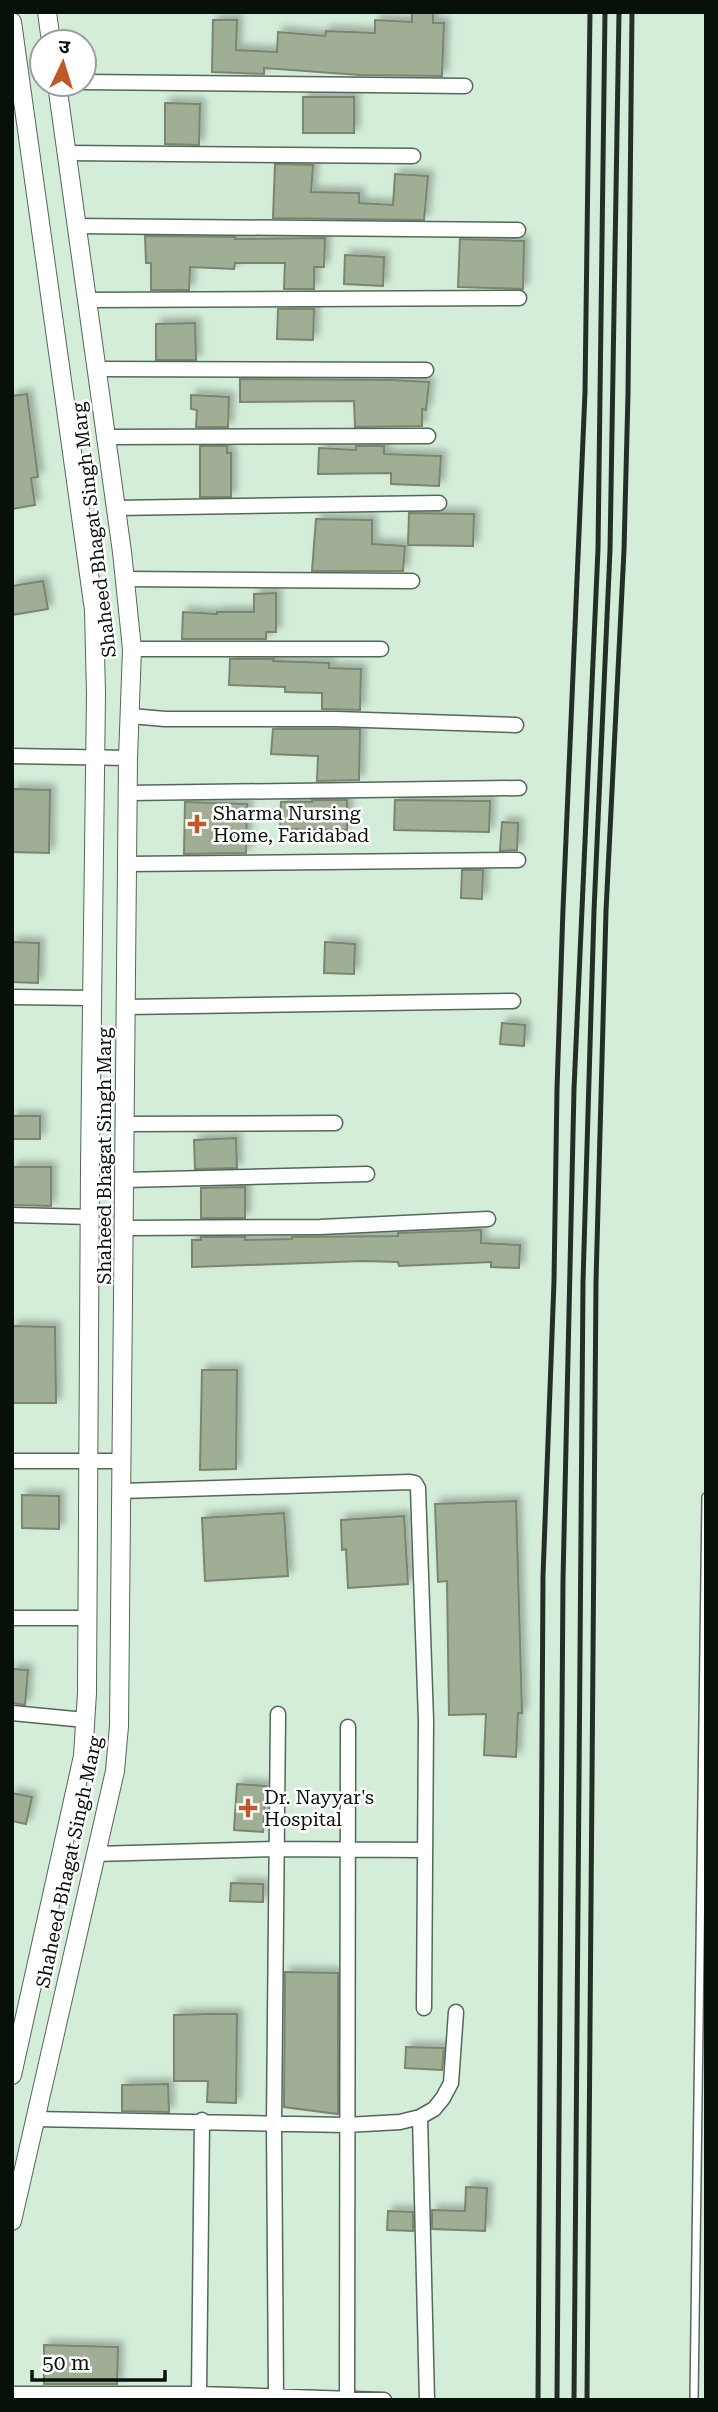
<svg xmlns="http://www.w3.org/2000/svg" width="718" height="2412" viewBox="0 0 718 2412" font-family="'Roboto Serif','Noto Sans Devanagari',serif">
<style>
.building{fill:#a1ae96;stroke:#7a866f;stroke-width:2;filter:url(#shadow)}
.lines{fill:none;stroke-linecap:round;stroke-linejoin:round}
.service-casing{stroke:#536858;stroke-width:10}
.minor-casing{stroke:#536858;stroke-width:17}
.tertiary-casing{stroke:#536858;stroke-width:20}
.service{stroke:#fff;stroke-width:7}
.minor{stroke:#fff;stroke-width:14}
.tertiary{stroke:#fff;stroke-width:18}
.rail{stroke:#232e26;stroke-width:5}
.poi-dot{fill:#be5a26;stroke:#fff;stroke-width:2.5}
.labels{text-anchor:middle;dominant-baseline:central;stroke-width:5;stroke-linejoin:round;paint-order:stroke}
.street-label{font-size:19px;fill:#08100a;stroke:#fff}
.poi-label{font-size:19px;fill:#08100a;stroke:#fff;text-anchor:start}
</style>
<defs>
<filter id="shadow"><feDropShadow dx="5" dy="-5" stdDeviation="3.5" flood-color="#0004"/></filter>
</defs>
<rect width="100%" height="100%" fill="#d4edd9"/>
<!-- building -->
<path class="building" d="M412,12H433V23H444L442,76L360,75L264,68V74L212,72L213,20H237L236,50L277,52L278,32L325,36L326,31L375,33V20L412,22Z
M303,97H354V133H303Z
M165,103L200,104L199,145L165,144Z
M275,164L313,165L311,192L359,193V203L393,205L395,174L428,176L424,220L273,218Z
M145,236L235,237V239L325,238L324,267H314V289H284L285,263H235L234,269L190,267L189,290H151V263H146Z
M460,239L524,241L523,289L458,287Z
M345,255L384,257L383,286L344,284Z
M278,309H314L313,340L277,339Z
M195,323L196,360H156V324Z
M240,379L391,380L429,382L426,410L422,409V426L355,427L354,401L240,402Z
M27,394L38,477L31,478L35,505L12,509V396Z
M191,395L229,397L228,427H196L197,410L191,409Z
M200,446H227V453H231V497H200Z
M356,446H384V454L441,456L439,486L391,484V473L318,474L319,448L356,450Z
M409,513L474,514L473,546L408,545Z
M316,519L372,520V544L405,546L403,571H312Z
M43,581L48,609L12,615V586Z
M276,593V632H266V639H182L183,612L217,614V612H254V594Z
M230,659H274L273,661L329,663V668L361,669L360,710L322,709V693L285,692V687L229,685Z
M273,729H360L359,780L317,781L318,756L271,754Z
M12,789L50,790L49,853L12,852Z
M312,800H347V830L280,829L281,802H312Z
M395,800L490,801L489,832L394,830Z
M185,802L247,804L246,853L184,854Z
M502,822L518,823L517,850L500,851Z
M462,870H483L482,899L461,898Z
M12,942L39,943L38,983L12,982Z
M325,942L355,944L354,974L324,973Z
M502,1023L525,1025L524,1046L500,1044Z
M12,1116H40V1139H12Z
M236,1138L237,1168L195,1169L194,1140Z
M12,1167H51V1206L12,1205Z
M245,1187V1218H201V1188Z
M481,1230V1243L520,1245L519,1268L491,1267V1262L399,1266L398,1262L363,1261L192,1267V1240H201V1237H245V1240L292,1239V1237L398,1236V1233Z
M12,1326L55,1327L56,1403H12Z
M202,1370H237L236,1469L200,1470Z
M22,1495L59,1496V1529L22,1528Z
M516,1501L522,1713H518L516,1757L484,1755L486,1714L449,1715L447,1581L438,1582L435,1504Z
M284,1513L288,1576L205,1581L202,1518Z
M404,1516L408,1584L348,1588L346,1549L342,1550L341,1520Z
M12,1669L28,1670L25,1705L12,1703Z
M237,1784L266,1786L263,1832L234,1830Z
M12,1793L32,1797L26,1824L12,1821Z
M231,1883L263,1884V1902L230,1901Z
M285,1972L338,1973V2114L284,2107Z
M208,2014H237L236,2103L207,2102L208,2081H174V2015Z
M406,2047L444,2048L442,2070L405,2068Z
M168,2084L169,2112L122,2111V2085Z
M466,2187L487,2188L485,2231L432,2229V2210L465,2211Z
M388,2211L413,2212V2231L387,2230Z
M44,2345L118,2347L117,2384H44Z"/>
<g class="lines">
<defs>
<path id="service" d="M694,2400L706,1497"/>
<path id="minor" d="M84,82L465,86
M66,153L413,156
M76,226L518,230
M86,300L519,298
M96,369L426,370
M105,437L428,436
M115,508L439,503
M124,579L412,581
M132,649H381
M131,716L165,719H336L516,725
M12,756L128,758
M128,793L519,788
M127,864L518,860
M12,997L92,998
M126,1007L513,1001
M125,1124L335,1123
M125,1180L367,1174
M12,1215L91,1217
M125,1228L320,1227L488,1219
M12,1461H122
M122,1491L410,1482L415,1483L418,1488L426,1721L424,2008
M12,1618H87
M12,1713L85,1720
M95,1854L276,1849L424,1850
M420,2117L427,2400
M34,2119L346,2125L400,2122L420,2117L434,2109L443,2098L451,2083L456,2012
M12,2394H199L384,2400
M199,2394L202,2120
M276,2397L274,2123L278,1714
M347,2398L348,1727"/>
<path id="tertiary" d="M47,12L51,42
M12,22L94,610L96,694L90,1166L87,1693L83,1756L12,2075
M12,2221L115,1771L119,1726L128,758L132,649L122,552L57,84"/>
</defs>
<!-- service casing -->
<use href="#service" class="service-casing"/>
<!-- minor casing -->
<use href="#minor" class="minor-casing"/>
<!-- tertiary casing -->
<use href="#tertiary" class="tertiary-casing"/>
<!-- service -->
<use href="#service" class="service"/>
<!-- minor -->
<use href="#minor" class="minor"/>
<!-- tertiary -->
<use href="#tertiary" class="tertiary"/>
<!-- rail -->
<path class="rail" d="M538,2400L543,1576L554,1281L557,1089L563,909L585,392L590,12
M557,2400L563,1580L574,1089L598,549L605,12
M574,2400L583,1282L594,911L610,550L619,12
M587,2400L596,1282L606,911L624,550L628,394L632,12"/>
</g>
<!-- markers -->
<g class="poi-dot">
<path d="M193.5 813.5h7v7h7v7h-7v7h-7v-7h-7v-7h7z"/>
<path d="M244.5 1797.5h7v7h7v7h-7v7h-7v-7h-7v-7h7z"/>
</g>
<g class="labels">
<!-- street labels -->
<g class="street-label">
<text transform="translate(94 530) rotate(-97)">Shaheed Bhagat Singh Marg</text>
<text transform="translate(104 1156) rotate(-90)">Shaheed Bhagat Singh Marg</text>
<text transform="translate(69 1862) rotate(-78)">Shaheed Bhagat Singh Marg</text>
</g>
<!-- poi labels -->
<g class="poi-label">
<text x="213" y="813">Sharma Nursing<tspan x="213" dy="22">Home, Faridabad</tspan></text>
<text x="264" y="1797">Dr. Nayyar's<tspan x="264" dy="22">Hospital</tspan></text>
</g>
</g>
<!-- border -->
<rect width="718" height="2412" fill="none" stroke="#08100a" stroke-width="28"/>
<!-- north arrow -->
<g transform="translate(63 63) rotate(4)"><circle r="33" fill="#ffffff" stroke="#9c9f9d" stroke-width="2"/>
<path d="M0-5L12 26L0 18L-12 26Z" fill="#be5a26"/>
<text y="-10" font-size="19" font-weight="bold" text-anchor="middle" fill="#08100a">उ</text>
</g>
<!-- scale -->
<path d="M32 2370v10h133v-10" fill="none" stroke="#08100a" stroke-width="3.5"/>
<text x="42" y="2370" font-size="21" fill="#08100a" stroke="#ffffff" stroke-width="5" paint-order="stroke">50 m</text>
</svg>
